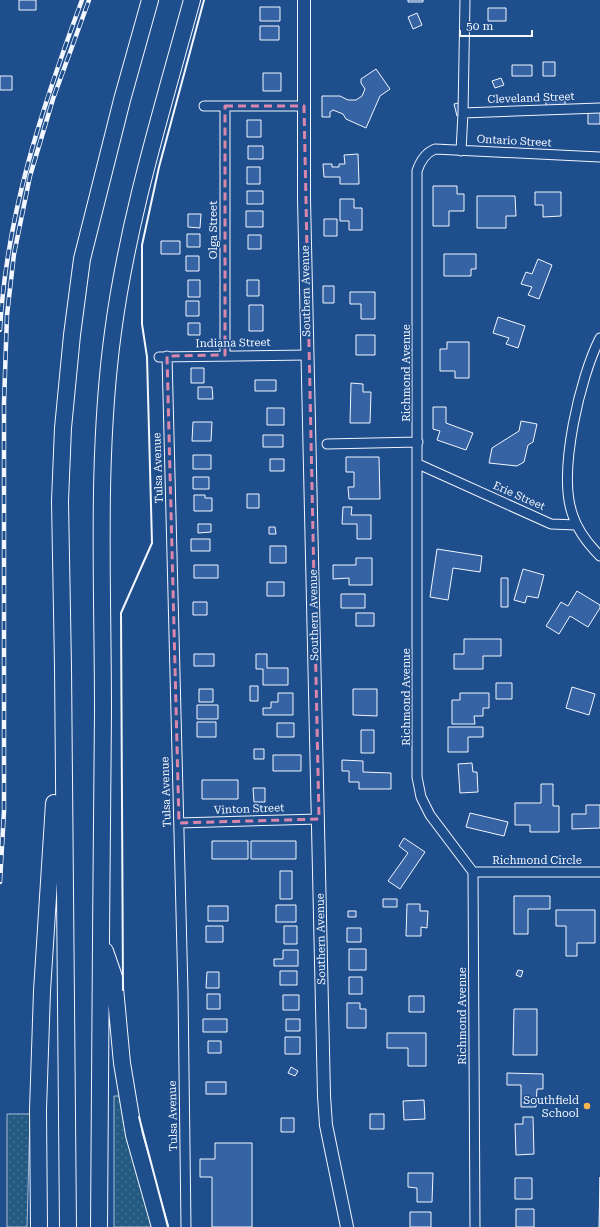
<svg xmlns="http://www.w3.org/2000/svg" width="600" height="1227" viewBox="0 0 600 1227" font-family="'Roboto Serif',serif">
<style>
.grass{fill:url(#grass-dots);stroke:#a8bbd7}
.building{fill:#3563a3;stroke:#f2f6ff}
.lines{fill:none;stroke-linecap:round;stroke-linejoin:round}
.street-casing{stroke:#f2f6ff;stroke-width:11}
.secondary-casing{stroke:#f2f6ff;stroke-width:14}
.highway-casing{stroke:#f2f6ff;stroke-width:18}
.street{stroke:#1f4e8c;stroke-width:9}
.secondary{stroke:#1f4e8c;stroke-width:12}
.highway{stroke:#1f4e8c;stroke-width:16}
.rail-casing{stroke:#f2f6ff;stroke-width:4.5}
.rail{stroke:#1f4e8c;stroke-width:3;stroke-dasharray:9;stroke-linecap:butt}
.wall{stroke:#f2f6ff;stroke-width:2}
.marked{fill:none;stroke:#da87ad;stroke-width:3;stroke-dasharray:8 5;stroke-linejoin:round}
.poi-dot{fill:#ffb74d;stroke:#1f4e8c;stroke-width:1.5}
.labels{text-anchor:middle;dominant-baseline:central;stroke-width:3;stroke-linejoin:round;paint-order:stroke}
.street-label{font-size:11px;fill:#f2f6ff;stroke:#1f4e8c}
.poi-label{font-size:11px;fill:#f2f6ff;stroke:#1f4e8c;text-anchor:end}
</style>
<defs>
<pattern id="grass-dots" width="8" height="8" patternUnits="userSpaceOnUse"><rect width="8" height="8" fill="#245a82"/><path d="M2 2h.1M6 6h.1" fill="none" stroke="#447295" stroke-width="1.8" stroke-linecap="round"/></pattern>
</defs>
<rect width="100%" height="100%" fill="#1f4e8c"/>
<!-- grass -->
<path class="grass" d="M114,1096H119L154,1227H114Z
M7,1114H30L27,1227H7Z"/>
<!-- building -->
<path class="building" d="M19,0H36V10H19Z
M408,0H423V2H408Z
M260,7H280V21H260Z
M488,8H506V21H488Z
M417,13L422,25L413,29L408,17Z
M260,26H279V40H260Z
M543,62H555V76H543Z
M512,65H532V76H512Z
M376,69L390,89L380,96L366,128L346,119L343,114L333,110L330,112V117H322V96H340L348,100H356L362,96L365,89L361,83V79Z
M263,73H281V91H263Z
M0,76H12V90H0Z
M501,78L504,85L495,88L492,81Z
M546,96H565V111H546Z
M466,101L469,113L457,116L454,104Z
M588,111H600V124H588Z
M247,120H261V137H247Z
M248,146H263V159H248Z
M358,154L359,184H340V177H324L323,164H332V167H339V164H345L344,155Z
M247,167H260V184H247Z
M433,186H457V194H464V211H449V226H433Z
M247,191H263V204H247Z
M535,192H561V216L543,217V205H535Z
M477,196H515L516,216H506V228H477Z
M340,199H354V208H362V230H349V221H340Z
M246,211H263V227H246Z
M188,214H201L200,228L188,227Z
M324,219H337V236H324Z
M187,234H200V247H187Z
M248,235H261V249H248Z
M161,241H180V254H161Z
M444,254H476V269H471V276H444Z
M186,256H199V271H186Z
M538,259L552,265L539,299L528,295L532,287L521,284L526,272L532,274Z
M188,280H200V297H188Z
M247,280H259V296H247Z
M323,286H334V303H323Z
M350,292H375V319H361V304H350Z
M186,301H199V316H186Z
M249,305H263V331H249Z
M498,317L525,326L518,348L506,344L509,338L493,333Z
M188,323H200V335H188Z
M356,335H375V355H356Z
M447,342H469V378H455V371H440V349H447Z
M191,368H204V383H191Z
M255,380H276V391H255Z
M351,383L363,384V392H371L370,423H350Z
M198,387H212L213,399H198Z
M433,407H446V423L473,433L466,450L437,440L440,431L433,429Z
M267,408H284V425H267Z
M521,421L537,424L533,442L528,445L524,462L517,466L489,463L492,448L519,431Z
M193,422H212L211,441H192Z
M263,435H283V447H263Z
M193,455H211V469H193Z
M346,457H379L380,499H349L348,487H354V472H346Z
M270,459H284V471H270Z
M193,477H209V489H193Z
M247,494H259V508H247Z
M194,495H205V498H212V511H194Z
M343,507H352L351,515H371V539H357V524H342Z
M198,524H211V532L198,533Z
M269,527H275L276,534H269Z
M191,539H210V551H191Z
M270,546H286V563H270Z
M437,549L482,556L480,572L453,568L448,600L430,597Z
M356,558H372V585H349V578L333,579V565H356Z
M194,565H218V578H194Z
M523,569L544,575L538,598L527,596L525,603L514,600Z
M501,578H508V607H501Z
M267,582H284V596H267Z
M577,591L600,605V608L588,627L570,616L559,634L546,626L561,602L568,606Z
M341,594H365V608H341Z
M193,602H207V615H193Z
M356,613H374V626H356Z
M464,639H501V656H483V669H454V654H464Z
M194,654H214V666H194Z
M256,654H267V668H288V685H263V669H256Z
M496,683H512V699H496Z
M250,686H258V701H250Z
M572,687L595,694L589,715L566,708Z
M199,689H213V702H199Z
M353,689H377V716L353,715Z
M278,693H293V715H263V708H271V702H278Z
M460,693H489V708H483V716H474L475,724H452V700H460Z
M197,705H218V719H197Z
M197,722H216V737H197Z
M277,723H294V737H277Z
M448,727H483V737H468V752H448Z
M361,730H374V753H361Z
M254,749H264V759H254Z
M273,755H301V771H273Z
M342,760L363,761V772L391,773V789H359V782H349V771H342Z
M472,763L473,772H477L478,792L460,793L458,764Z
M202,780H238V799H202Z
M541,784H553V806H559V832H530V825H515V803H541Z
M253,788H265V802H254Z
M586,805H600V828L572,829V814H586Z
M470,813L508,822L504,836L466,827Z
M404,838L425,852L400,889L388,881L408,853L399,846Z
M212,841H248V859H212Z
M251,841H296V859H251Z
M280,871H292V899H280Z
M514,896H550V909H528V934H514Z
M383,899H397V907H383Z
M407,904H420V911H428L427,928L421,927V936H406Z
M276,905H296V922H276Z
M208,906H228V921H208Z
M556,910H595V943H577V956H566V926H556Z
M348,911H356V917H348Z
M206,926H223V942H206Z
M284,926H297V944H284Z
M347,928H361V942H347Z
M349,949H366V970H349Z
M283,950H298V966H274V959H283Z
M518,970L523,971L521,977L516,975Z
M280,971H297V985H280Z
M207,972H219V988H206Z
M349,977H362V994H349Z
M207,994H220V1009H207Z
M283,995H299V1010H283Z
M409,996H424V1012H409Z
M347,1003H360V1009H366V1028H347Z
M514,1009H537V1055H513Z
M203,1019H227V1032H203Z
M286,1019H300V1031H286Z
M387,1033H426V1066H408V1048H387Z
M285,1037H300V1054H285Z
M208,1041H221V1053H208Z
M291,1067L298,1071L295,1076L288,1073Z
M507,1073L543,1074V1089H537L536,1107H521V1085H507Z
M206,1082H226V1094H206Z
M424,1100L425,1119L404,1120L403,1101Z
M370,1114H384V1129H370Z
M523,1117H533L534,1154L516,1155L515,1124H523Z
M281,1118H294V1132H281Z
M215,1143H252V1227H212V1177H200V1159H215Z
M408,1173H433L432,1202H417V1188L408,1187Z
M600,1177V1227H599Z
M515,1178H532V1199H515Z
M516,1209H534V1227H516Z
M410,1212H431V1227H410Z"/>
<g class="lines">
<defs>
<path id="street" d="M204,106H304
M225,106V355
M463,113L600,108
M461,151L463,113L465,0
M600,338C580,377 558,471 572,513C577,530 587,543 600,556
M167,356L183,992L186,1227
M159,357L307,355
M327,444L418,442
M418,464L551,524L576,525
M179,823L319,819
M473,872H600
M475,1227L473,872L430,815L421,797L417,777V171C420,162 425,153 435,149L600,157"/>
<path id="secondary" d="M304,0V199L324,1096L326,1125L347,1227"/>
<path id="highway" d="M105,951L114,977L122,1063L134,1135L160,1227
M39,1227L38,1110L42,991L54,803
M68,1227L63,667L60,501L63,428L72,335L82,259L122,100L150,0
M99,1227C99,1055 102,883 103,711C103,585 96,458 113,332C128,219 162,110 192,0"/>
</defs>
<!-- street casing -->
<use href="#street" class="street-casing"/>
<!-- secondary casing -->
<use href="#secondary" class="secondary-casing"/>
<!-- highway casing -->
<use href="#highway" class="highway-casing"/>
<!-- street -->
<use href="#street" class="street"/>
<!-- secondary -->
<use href="#secondary" class="secondary"/>
<!-- highway -->
<use href="#highway" class="highway"/>
<defs>
<path id="rail" d="M0,330C6,215 42,108 82,0
M0,882L4,811V403L7,315L14,254L30,176L53,99L89,0"/>
</defs>
<!-- rail casing -->
<use href="#rail" class="rail-casing"/>
<!-- rail -->
<use href="#rail" class="rail"/>
<!-- wall -->
<path class="wall" d="M123,990L121,613L152,543L147,357L142,324V245L159,167L204,0
M139,1117L168,1227"/>
</g>
<!-- marked area -->
<path class="marked" d="M225,106H304L319,819L179,823L167,356L225,355Z"/>
<!-- markers -->
<circle class="poi-dot" cx="587" cy="1106" r="4"/>
<g class="labels">
<!-- street labels -->
<g class="street-label">
<text transform="translate(531 98) rotate(-2)">Cleveland Street</text>
<text transform="translate(514 141) rotate(3)">Ontario Street</text>
<text transform="translate(213 230) rotate(-90)">Olga Street</text>
<text transform="translate(306 291) rotate(-91)">Southern Avenue</text>
<text transform="translate(233 343) rotate(-1)">Indiana Street</text>
<text transform="translate(406 373) rotate(-90)">Richmond Avenue</text>
<text transform="translate(158 468) rotate(-92)">Tulsa Avenue</text>
<text transform="translate(519 496) rotate(24)">Erie Street</text>
<text transform="translate(314 615) rotate(-91)">Southern Avenue</text>
<text transform="translate(406 697) rotate(-90)">Richmond Avenue</text>
<text transform="translate(166 792) rotate(-92)">Tulsa Avenue</text>
<text transform="translate(249 809) rotate(-2)">Vinton Street</text>
<text x="537" y="860">Richmond Circle</text>
<text transform="translate(321 939) rotate(-91)">Southern Avenue</text>
<text transform="translate(462 1016) rotate(-90)">Richmond Avenue</text>
<text transform="translate(173 1116) rotate(-91)">Tulsa Avenue</text>
</g>
<!-- poi labels -->
<g class="poi-label">
<text x="579" y="1100">Southfield<tspan x="579" dy="13">School</tspan></text>
</g>
</g>
<!-- scale -->
<path d="M460 30v6h72v-6" fill="none" stroke="#f2f6ff" stroke-width="2"/>
<text x="466" y="30" font-size="12" fill="#f2f6ff" stroke="#1f4e8c" stroke-width="3" paint-order="stroke">50 m</text>
</svg>
